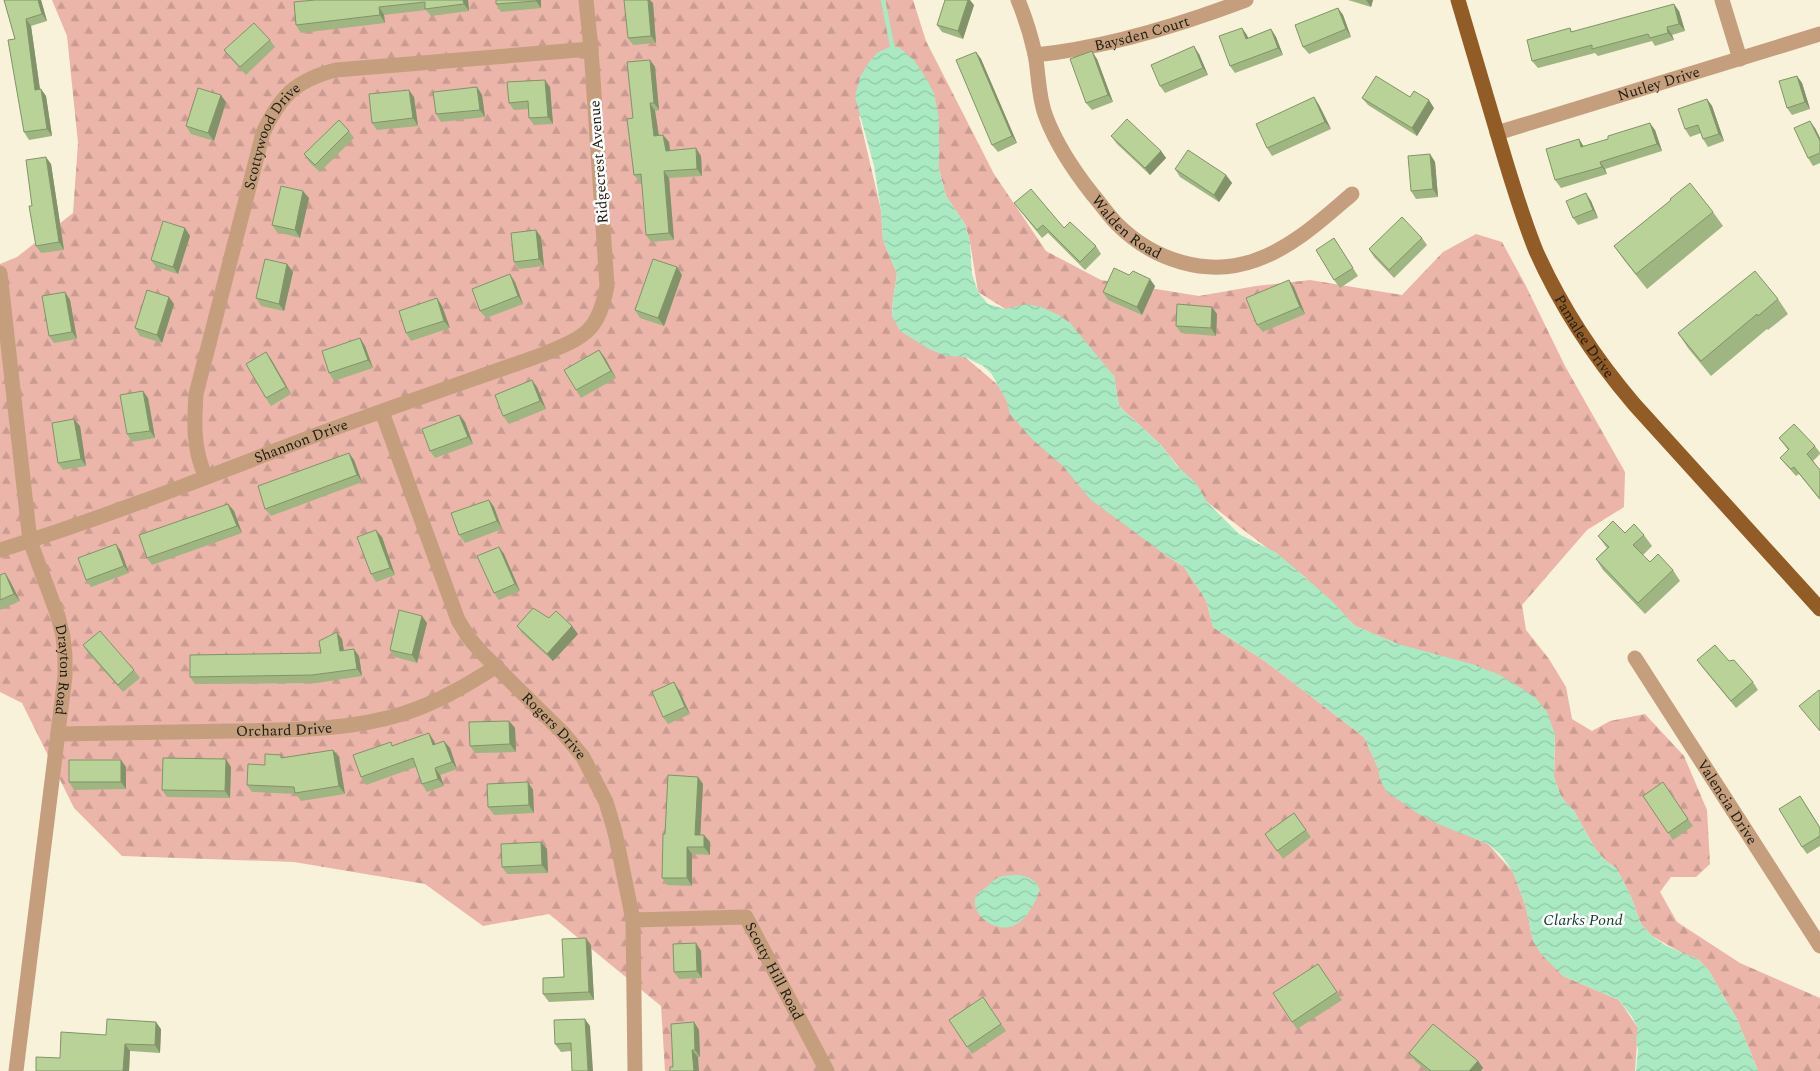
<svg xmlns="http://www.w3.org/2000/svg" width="1820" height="1071" viewBox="0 0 1820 1071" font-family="Spectral,serif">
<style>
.forest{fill:url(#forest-firs)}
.water{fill:url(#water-waves)}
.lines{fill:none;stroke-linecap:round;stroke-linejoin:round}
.stream{stroke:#aaeac3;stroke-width:4.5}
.street{stroke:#c59f7d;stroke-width:15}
.primary{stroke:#915c25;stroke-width:15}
.wall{fill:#9fb582}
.shaded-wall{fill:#82936a}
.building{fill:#b9d297;stroke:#82936a}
.labels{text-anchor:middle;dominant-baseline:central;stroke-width:5;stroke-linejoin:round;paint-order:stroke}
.street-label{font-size:15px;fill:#1e1c13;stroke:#fff}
.water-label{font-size:16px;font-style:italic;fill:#0f4128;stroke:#fff}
</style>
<defs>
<pattern id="forest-firs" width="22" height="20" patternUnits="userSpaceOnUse" patternTransform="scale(1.25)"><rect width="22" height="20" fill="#ebb5a9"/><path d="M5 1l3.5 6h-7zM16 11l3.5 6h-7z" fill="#c99b91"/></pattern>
<pattern id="water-waves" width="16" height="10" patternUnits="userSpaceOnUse" patternTransform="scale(1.25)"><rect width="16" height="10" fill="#aaeac3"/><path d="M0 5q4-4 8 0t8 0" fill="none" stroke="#92c8a7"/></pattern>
</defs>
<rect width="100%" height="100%" fill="#f9f2da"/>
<!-- forest -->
<path class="forest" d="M52,0H913L926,41L994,174L1046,251L1101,280L1199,296L1256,286L1310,280L1402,295L1443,252L1476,234L1502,242L1526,286L1565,366L1625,472L1624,507L1587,530L1522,605L1526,630L1549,659L1566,687L1572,719L1592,731L1610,721L1645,714L1684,756L1707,810L1710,864L1696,877H1671L1660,892L1677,922L1740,963L1820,998V1071H1758L1737,1019L1709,971L1698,959L1682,953L1652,936L1641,924L1630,894L1616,868L1606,861L1596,850L1574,811L1561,797L1554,777L1555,734L1398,644L1355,626L1305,577L1207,502L1160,444L1119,406L1114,376L978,292L970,242L965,224L946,196L939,169L859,116L881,210L883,240L897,274L893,299L892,316L965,357L999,386L1164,554L1184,567L1206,600L1213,627L1266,662L1364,737L1378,768L1467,835L1488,844L1513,872L1526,907L1533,941L1563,976L1619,1000L1638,1028L1635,1071H665L661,1006L549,914L483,926L425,884L294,862L122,856L74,808L22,703L0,692V264L17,257L73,213L78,143L67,36Z"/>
<!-- water -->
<path class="water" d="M893,45L900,48L913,59L924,75L934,93L939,118V169L946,196L965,224L970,242L972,274L978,292L988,304L1005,309L1027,304L1041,307L1059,315L1070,323L1114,376L1119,406L1160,444L1177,466L1196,483L1207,502L1239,534L1277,553L1332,601L1355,626L1398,644L1472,664L1500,675L1534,696L1547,712L1555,734L1554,777L1561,797L1574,811L1596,850L1606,861L1616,868L1630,894L1641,924L1652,936L1665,945L1682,953L1698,959L1709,971L1737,1019L1758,1071H1636L1638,1050L1636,1039L1638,1028L1632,1017L1619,1000L1563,976L1541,954L1533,941L1526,907L1513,872L1501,855L1488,844L1438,824L1417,813L1387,792L1380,780L1378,768L1364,737L1266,662L1213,627L1206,600L1184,567L1164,554L1090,499L1064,467L1032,439L1010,414L1007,402L991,373L983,366L965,357L946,356L929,349L900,331L892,316L893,299L897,274L883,240L881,210L874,166L855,97L860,77L869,62L877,53Z
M1019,875C1030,877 1035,879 1040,890C1035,903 1025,924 1009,927C994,931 969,914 976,896C978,892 984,889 988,886C991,883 995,878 1000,877C1005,875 1013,875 1019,875Z"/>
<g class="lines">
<!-- stream -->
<path class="stream" d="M883,0L893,50"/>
<!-- street -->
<g class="street">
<path id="s1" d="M1018,0C1025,17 1031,36 1035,54C1039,75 1038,97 1046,117C1057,146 1074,171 1093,195C1101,204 1108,215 1117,224C1153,260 1207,278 1256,260C1293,247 1323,219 1352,194"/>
<path d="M1722,0L1740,59"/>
<path id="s2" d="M1035,55C1105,48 1180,25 1246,0"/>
<path id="s3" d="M1497,133L1820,34"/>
<path id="s4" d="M0,273L30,541L58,616L63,636L65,656V676L16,1071"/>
<path id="s5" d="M382,412L458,620L469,638L482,653L564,734L583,757L606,802L615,832L633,920L635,1071"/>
<path id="s6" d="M206,477C193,451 194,423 196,394L263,133C280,96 296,80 336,70L591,49"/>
<path id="s7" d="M0,550C107,517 212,475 316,435C392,407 468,381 544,354C586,336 598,332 607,286L591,49L586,0"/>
<path id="s8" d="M1635,658L1820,946"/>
<path id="s9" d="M58,734C116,733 175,732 233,731C290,730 347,731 402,714C437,703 467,685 497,666"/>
<path id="s10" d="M633,920L746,917L827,1071"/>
</g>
<!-- primary -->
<path class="primary" id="s11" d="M1458,0C1472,46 1485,93 1499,139C1510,176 1521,214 1536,251C1561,307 1594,357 1634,404L1820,609"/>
</g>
<!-- wall -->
<path class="wall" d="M4,0H41L47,21L31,26L40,89L46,96L52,136L29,140L24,132L15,39Z
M315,0H468L469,11L431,16L426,10L384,15L385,23L301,33L296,25Z
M541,0V8L501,12L496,4Z
M1348,0H1373L1371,7Z
M653,3L656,43L633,45L628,38Z
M974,5L963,39L942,32L937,25Z
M1338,8L1343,15L1351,37L1309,54L1303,47Z
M1679,11L1685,31L1672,35L1674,40L1655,46L1652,41L1598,56L1595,53L1538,68L1532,61L1570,28L1572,32Z
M1242,28L1248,38L1271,29L1276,37L1283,55L1235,73L1230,66Z
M270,40L275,47L246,75L230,58L224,50Z
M976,52L981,59L1017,143L998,152L992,145Z
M1199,54L1208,75L1165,93L1160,86Z
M1097,59L1113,102L1092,110L1086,103Z
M650,60L655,67L659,110L655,111L659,135H663L669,142L670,150L701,156L702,176L669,178L674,240L651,242L646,235L642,182H640L634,175L633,118Z
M1797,76L1802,83L1810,109L1792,115L1787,108Z
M477,87L482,95L485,117L441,122L436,114Z
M550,87L553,124L534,125L529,118L528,109L514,110L509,103Z
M414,97L418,126L377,130L372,123Z
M1314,97L1319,105L1331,129L1272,156L1267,148Z
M1362,98L1434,108L1417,136L1368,105Z
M1707,99L1712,106L1724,141L1708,147L1703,139L1701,133L1690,137L1685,129Z
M226,102L214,141L191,134L186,126Z
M1815,128L1820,138V163L1813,166L1808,158Z
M1655,130L1662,151L1605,169L1607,174L1561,188L1555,180L1579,139L1584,147Z
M349,131L354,138L320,172L309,162L304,154Z
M1111,136L1161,151L1166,158L1150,175L1117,144Z
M1430,154L1435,162L1438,197L1416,199L1411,191Z
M51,164L64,250L41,253L36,246L32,206Z
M1175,169L1226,175L1232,183L1219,202L1180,177Z
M309,198L300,238L277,232L272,225Z
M1671,200L1713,212L1723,226L1647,289L1624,260L1614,246Z
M1591,201L1598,218L1578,225L1573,218Z
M1014,203L1064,228L1096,246L1101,254L1085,270L1048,233L1042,238Z
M185,228L190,236L178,274L156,267L151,260Z
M536,230L541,237L544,266L519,269L514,262Z
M1334,238L1358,276L1340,288L1334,280Z
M1422,238L1427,245L1394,278L1374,257L1369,249Z
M287,264L293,272L284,311L261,306L256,298Z
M677,267L682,275L664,326L640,318L635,310Z
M1129,275L1155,286L1142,315L1108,300L1103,292Z
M1289,280L1294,287L1305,314L1263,332L1257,325Z
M515,282L523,304L486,318L480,311Z
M65,292L70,300L77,339L54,343L49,336Z
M1778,299L1788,314L1768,330L1767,329L1711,376L1688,348L1678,333Z
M174,304L162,343L140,336L135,328Z
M442,306L450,328L411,341L406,333Z
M1212,307L1217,314L1216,336L1181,333L1176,326Z
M360,338L365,346L373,368L334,381L329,373Z
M599,350L605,358L616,378L581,398L576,390Z
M271,359L291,394L271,406L266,398Z
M537,387L546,409L509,424L503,416Z
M143,391L148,398L155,438L132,442L127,434Z
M459,415L465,422L473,444L435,458L430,451Z
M80,426L86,466L63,470L58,463Z
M1779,438L1815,446L1820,453V454L1813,461L1820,470V500L1799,474L1796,476L1786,465L1780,458L1788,450Z
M349,453L354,460L362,482L271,516L265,509Z
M489,500L494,507L502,529L465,543L459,535Z
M228,504L234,511L242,533L152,565L147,558Z
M1625,533L1644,535L1652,546L1643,555L1650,562L1673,570L1680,581L1645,614L1603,570L1596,559L1607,548L1598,536Z
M382,537L395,575L376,582L371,574Z
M499,547L504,554L520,591L499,600L494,593Z
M121,551L129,573L91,587L86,580Z
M5,573L10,581L20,601L0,610V575Z
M422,616L427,623L417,663L395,657L390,650Z
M517,626L578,634L553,661L522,633Z
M342,639L344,650L359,656L362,676L317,683L195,684L190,677L321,653Z
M83,645L134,670L140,678L123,692L88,653Z
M1697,660L1729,661L1753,682L1758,690L1736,708L1702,667Z
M679,690L690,714L668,724L663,717Z
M509,721L515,728L516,752L475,753L470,746Z
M434,741L435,744L450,748L457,769L440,775L444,786L427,792L422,784L416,767L366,785L361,777L393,745Z
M333,750L339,757L345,794L301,801L296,794L252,792L247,785L265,765L281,755L283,758Z
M126,767V789L74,790L69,782Z
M231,767L230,798L167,797L162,790Z
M698,777L703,784L700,835H704L710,842V855L692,854V886L667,885L662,878L665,834Z
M528,782L533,790L534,813L494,815L488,807Z
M1663,782L1693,826L1673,840L1643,796Z
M1800,796L1820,827V846L1807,854L1802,847Z
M1294,813L1311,837L1283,859L1265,834Z
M541,842L547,849L548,873L507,874L502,867Z
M696,943L701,951L702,978L679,979L674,972Z
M591,945L594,1000L549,1002L543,994L564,977Z
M1318,964L1342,1000L1297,1029L1292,1022Z
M983,997L1006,1031L972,1054L949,1020Z
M694,1022L699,1030L700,1057H698L673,1067Z
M590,1026L571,1051L561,1052L555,1044Z
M161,1029L160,1053L130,1051L129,1071H36L106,1035Z
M1409,1053L1478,1061L1483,1068L1480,1071H1427L1415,1061Z"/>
<!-- shaded-wall -->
<path class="shaded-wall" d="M38,0H41L47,21L42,14Z
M463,0H468L469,11L464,4Z
M536,0H541V8L536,1Z
M648,0H650L653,3L656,43L651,36Z
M968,0H970L974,5L963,39L958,31Z
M1366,0H1373L1371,7Z
M1674,4L1679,11L1685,31L1679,24Z
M379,7L384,15L385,23L380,15Z
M1338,8L1343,15L1351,37L1346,29Z
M26,19L31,26L41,97L35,90Z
M1667,27L1672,35L1674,40L1668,33Z
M1242,28L1247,35L1251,46L1246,39Z
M1271,29L1276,37L1283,55L1278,48Z
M1194,46L1199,54L1208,75L1203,68Z
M1092,51L1097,59L1113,102L1108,95Z
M976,52L981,59L1017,143L1012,136Z
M650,60L655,67L659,110L654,103Z
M1797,76L1802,83L1810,109L1805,102Z
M545,80L550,87L553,124L548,117Z
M477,87L482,95L485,117L480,110Z
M41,89L46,96L52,136L47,129Z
M409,90L414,97L418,126L413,118Z
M221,95L226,102L214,141L208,133Z
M1314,97L1319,105L1331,129L1325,122Z
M1707,99L1712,106L1724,141L1719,134Z
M1429,100L1434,108L1417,136L1412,128Z
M650,103L655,111L660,143L654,136Z
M1810,121L1815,128L1820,138V141Z
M1650,123L1655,130L1662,151L1657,144Z
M663,135L669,142L671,158L666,151Z
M1579,139L1584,147H1581Z
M696,148L701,156L702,176L697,169Z
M1161,151L1166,158L1150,175L1145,168Z
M1430,154L1435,162L1438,197L1433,189Z
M46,157L51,164L64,250L59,242Z
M1600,162L1605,169L1607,174L1602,167Z
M664,171L669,178L674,240L669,233Z
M1226,175L1232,183L1219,202L1214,195Z
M303,191L309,198L300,238L295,230Z
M1586,193L1591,201L1598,218L1593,210Z
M185,228L190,236L178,274L173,267Z
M536,230L541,237L544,266L539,259Z
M287,264L293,272L284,311L279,304Z
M677,267L682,275L664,326L658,318Z
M510,274L515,282L523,304L518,296Z
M1150,279L1155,286L1142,315L1137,307Z
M1289,280L1294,287L1305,314L1300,307Z
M65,292L70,300L77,339L72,332Z
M169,297L174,304L162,343L157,335Z
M437,298L442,306L450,328L444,321Z
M1212,307L1217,314L1216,336L1211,328Z
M360,338L365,346L373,368L368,360Z
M599,350L605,358L616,378L611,371Z
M266,352L271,359L291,394L286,387Z
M532,380L537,387L546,409L540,401Z
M143,391L148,398L155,438L150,431Z
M459,415L465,422L473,444L468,437Z
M74,419L80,426L86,466L81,459Z
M349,453L354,460L362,482L357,475Z
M489,500L494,507L502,529L497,521Z
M228,504L234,511L242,533L237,526Z
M376,530L382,537L395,575L390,568Z
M116,544L121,551L129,573L124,566Z
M499,547L504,554L520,591L515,584Z
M5,573L10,581L20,601L14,594Z
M422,616L427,623L417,663L412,655Z
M572,626L578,634L553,661L547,654Z
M337,632L342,639L345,658L340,651Z
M354,649L359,656L362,676L357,669Z
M674,682L679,690L690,714L685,707Z
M509,721L515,728L516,752L510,744Z
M429,733L434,741L438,752L433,745Z
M444,741L450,748L457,769L452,762Z
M333,750L339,757L345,794L339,786Z
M226,759L231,767L230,798L225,791Z
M121,760L126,767V789L121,782Z
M435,768L440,775L444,786L438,779Z
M698,777L703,784L700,842L695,835Z
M528,782L533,790L534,813L529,805Z
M704,835L710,842V855L704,847Z
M541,842L547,849L548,873L542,865Z
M687,847L692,854V886L687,878Z
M586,938L591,945L594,1000L589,992Z
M696,943L701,951L702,978L697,971Z
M585,1019L590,1026L593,1071H588Z
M156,1022L161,1029L160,1053L155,1045Z
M694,1022L699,1030L700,1057L695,1050Z
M125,1044L130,1051L129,1071H123Z
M692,1050L698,1057L699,1071H694Z
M1478,1061L1483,1068L1480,1071H1469Z"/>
<!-- building -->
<path class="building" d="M4,0H38L42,14L26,19L35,90L41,89L47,129L24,132L8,40L15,39Z
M315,0H463L464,4L425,9V2L379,7L380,15L296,25L294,2Z
M496,0H536V1L496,4Z
M624,0H648L651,36L628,38Z
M945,0H968L958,31L937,25Z
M1674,4L1679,24L1667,27L1668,33L1650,38L1648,34L1592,49V45L1532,61L1527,40L1570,28L1571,32Z
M1338,8L1346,29L1303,47L1295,25Z
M254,23L270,40L240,67L224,50Z
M1242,28L1246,39L1271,29L1278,48L1230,66L1219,36Z
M1194,46L1203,68L1160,86L1151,65Z
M1092,51L1108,95L1086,103L1070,59Z
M976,52L1012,136L992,145L956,60Z
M650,60L654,103H650L654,136L663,135L666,151L696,148L697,169L664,171L669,233L646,235L641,174L634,175L627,119L633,118L627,62Z
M1376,76L1410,97L1414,91L1429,100L1412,128L1362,98Z
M1797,76L1805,102L1787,108L1779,81Z
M545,80L548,117L529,118L528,101L509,103L507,82Z
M477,87L480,110L436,114L433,92Z
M198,88L221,95L208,133L186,126Z
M409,90L413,118L372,123L369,94Z
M1314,97L1325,122L1267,148L1256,124Z
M1707,99L1719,134L1703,139L1698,125L1685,129L1678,109Z
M1127,119L1161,151L1145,168L1111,136Z
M339,120L349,131L315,165L304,154Z
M1810,121L1820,141V153L1808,158L1794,128Z
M1650,123L1657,144L1600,162L1602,167L1555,180L1546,149L1579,139L1581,147L1608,139V136Z
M1188,150L1226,175L1214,195L1175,169Z
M1430,154L1433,189L1411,191L1408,156Z
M46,157L59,242L36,246L29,206H32L26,160Z
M1690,183L1713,212L1636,274L1614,246L1671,200L1670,199Z
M281,186L303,191L295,230L272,225Z
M1031,189L1064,228L1070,222L1096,246L1080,262L1043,225L1037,230L1014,203Z
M1586,193L1593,210L1573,218L1566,201Z
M1402,217L1422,238L1389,270L1369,249Z
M163,221L185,228L173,267L151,260Z
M536,230L539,259L514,262L511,233Z
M1334,238L1353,268L1334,280L1316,250Z
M265,259L287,264L279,304L256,298Z
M653,259L677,267L658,318L635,310Z
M1114,268L1129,275L1133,271L1150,279L1137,307L1103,292Z
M1755,271L1778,299L1758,316L1757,314L1701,361L1678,333Z
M510,274L518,296L480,311L472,289Z
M1289,280L1300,307L1257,325L1246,298Z
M147,290L169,297L157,335L135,328Z
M65,292L72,332L49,336L42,296Z
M437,298L444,321L406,333L399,311Z
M1177,304L1212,307L1211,328L1176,326Z
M360,338L368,360L329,373L322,351Z
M599,350L611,371L576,390L564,370Z
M266,352L286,387L266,398L246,364Z
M532,380L540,401L503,416L495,395Z
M143,391L150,431L127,434L120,395Z
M459,415L468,437L430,451L422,429Z
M74,419L81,459L58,463L52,423Z
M1794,424L1815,446L1807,454L1820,470V499L1794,467L1791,469L1780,458L1789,449L1779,438Z
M349,453L357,475L265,509L258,486Z
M489,500L497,521L459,535L451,513Z
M228,504L237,526L147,558L139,535Z
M1613,521L1625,533L1634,524L1644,535L1633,545L1650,562L1658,554L1673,570L1638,603L1596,559L1609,547L1598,536Z
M376,530L390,568L371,574L357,537Z
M116,544L124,566L86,580L78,558Z
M499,547L515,584L494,593L477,556Z
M5,573L14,594L0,600V575Z
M533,608L549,618L556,611L572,626L547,654L517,626Z
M399,610L422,616L412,655L390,650Z
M100,631L134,670L118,685L83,645Z
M337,632L340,651L354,649L357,669L312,675L190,677V655L321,653L319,641Z
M1715,645L1729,661L1734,660L1753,682L1731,701L1697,660Z
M674,682L685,707L663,717L652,692Z
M1819,690L1820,692V731L1799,706Z
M509,721L510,744L470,746L469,722Z
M429,733L433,745L444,741L452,762L435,768L438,779L422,784L413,758L361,777L353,755L391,742L392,746Z
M333,750L339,786L295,793L294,787L247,785L248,764L265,765V754L281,755V758Z
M163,758L226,759L225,791L162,790Z
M69,760H121V782H69Z
M668,775L698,777L695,835H704V847H687V878H662L663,834H665Z
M528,782L529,805L488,807L487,784Z
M1663,782L1688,819L1668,833L1643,796Z
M1800,796L1820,828V836L1802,847L1779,809Z
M1294,813L1306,830L1277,851L1265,834Z
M541,842L542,865L502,867L501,844Z
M586,938L589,992L543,994V978L564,977L562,939Z
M696,943L697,971L674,972L673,944Z
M1318,964L1337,992L1292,1022L1273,993Z
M983,997L1001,1024L967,1047L949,1020Z
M107,1019L156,1022L155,1045L125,1044L123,1071H36V1057L60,1058L61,1032L106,1035Z
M585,1019L588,1071H572L571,1043L555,1044L554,1020Z
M694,1022L695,1050H692L694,1071H670V1067H673L671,1024Z
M1433,1024L1478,1061L1469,1071H1431L1409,1053Z"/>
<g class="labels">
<!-- street labels -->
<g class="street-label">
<text stroke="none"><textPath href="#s2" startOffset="109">Baysden Court</textPath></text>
<text stroke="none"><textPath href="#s3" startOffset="169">Nutley Drive</textPath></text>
<text stroke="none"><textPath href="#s6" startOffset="355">Scottywood Drive</textPath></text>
<text transform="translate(599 162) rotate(-94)">Ridgecrest Avenue</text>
<text stroke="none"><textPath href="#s1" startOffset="259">Walden Road</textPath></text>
<text stroke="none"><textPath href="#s11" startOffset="361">Pamalee Drive</textPath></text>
<text stroke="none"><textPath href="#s7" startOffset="320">Shannon Drive</textPath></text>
<text stroke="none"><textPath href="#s4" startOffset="404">Drayton Road</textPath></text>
<text stroke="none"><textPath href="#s5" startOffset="365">Rogers Drive</textPath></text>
<text stroke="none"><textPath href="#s9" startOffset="226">Orchard Drive</textPath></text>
<text stroke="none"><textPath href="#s8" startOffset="171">Valencia Drive</textPath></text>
<text stroke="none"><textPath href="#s10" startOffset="174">Scotty Hill Road</textPath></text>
</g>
<!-- water labels -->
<g class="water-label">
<text x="1583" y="920">Clarks Pond</text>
</g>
</g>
</svg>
